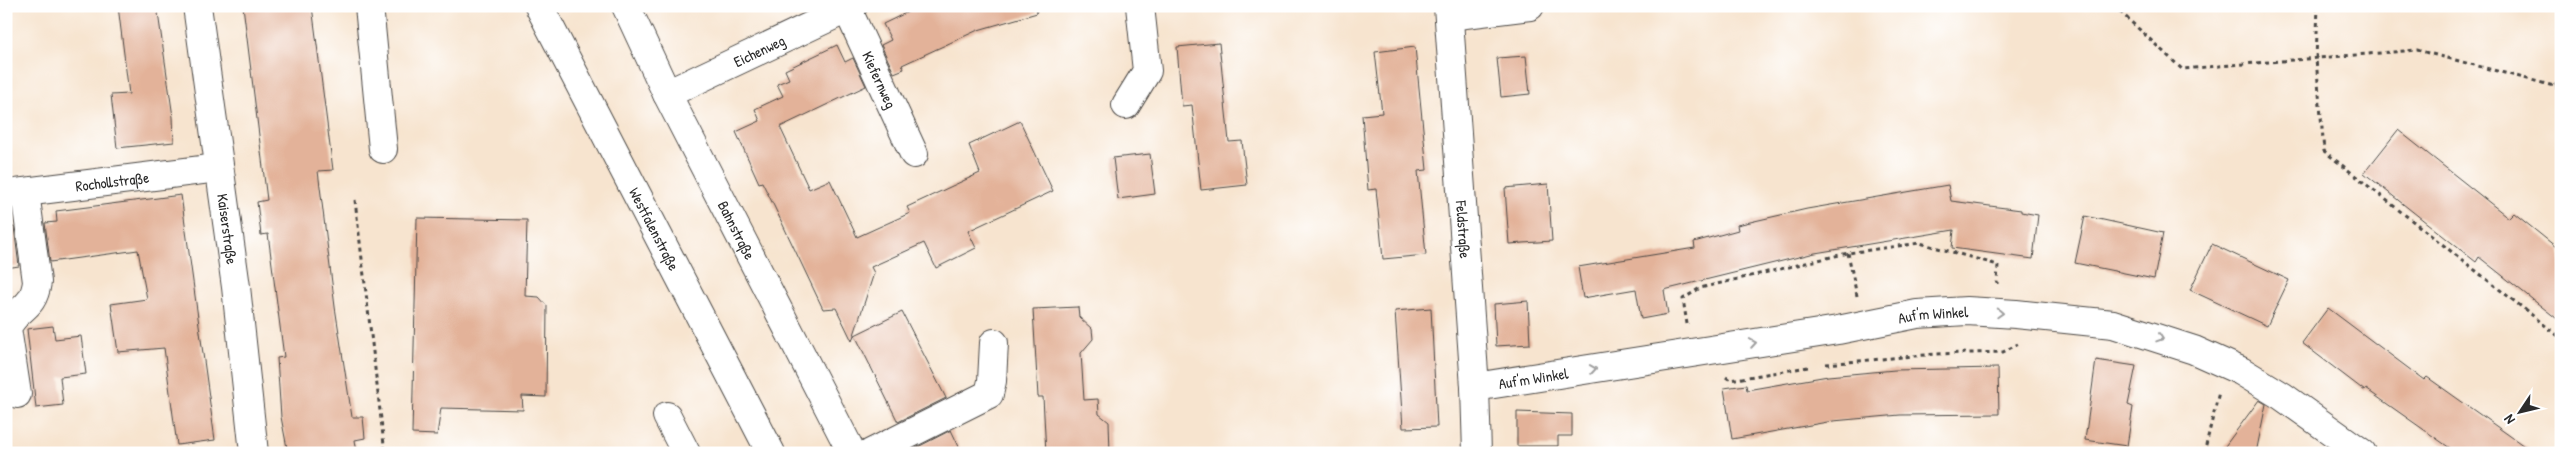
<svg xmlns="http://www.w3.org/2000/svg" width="2567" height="459" viewBox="0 0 2567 459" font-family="'Patrick Hand',sans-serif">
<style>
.building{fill:#e3b299}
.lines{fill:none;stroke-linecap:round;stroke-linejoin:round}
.minor-casing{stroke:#4a4744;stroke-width:30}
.major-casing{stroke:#4a4744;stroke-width:30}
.path{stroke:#4a4744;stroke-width:3;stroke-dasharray:4 4;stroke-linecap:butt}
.minor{stroke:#fff;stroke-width:28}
.major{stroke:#fff;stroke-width:28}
.oneway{stroke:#a0a0a0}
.labels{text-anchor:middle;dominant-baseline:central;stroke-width:4.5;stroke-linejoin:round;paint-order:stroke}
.street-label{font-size:15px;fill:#2b2b2b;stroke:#fff}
</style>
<rect width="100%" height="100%" fill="#fff"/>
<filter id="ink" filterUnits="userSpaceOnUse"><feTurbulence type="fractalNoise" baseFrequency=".02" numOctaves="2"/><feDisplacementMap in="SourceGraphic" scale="10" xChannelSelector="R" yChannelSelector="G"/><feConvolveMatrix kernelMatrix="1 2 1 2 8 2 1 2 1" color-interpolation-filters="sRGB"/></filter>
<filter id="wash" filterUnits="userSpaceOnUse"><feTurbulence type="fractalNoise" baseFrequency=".0096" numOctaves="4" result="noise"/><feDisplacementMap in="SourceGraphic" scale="20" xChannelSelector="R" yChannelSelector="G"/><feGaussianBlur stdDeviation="1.12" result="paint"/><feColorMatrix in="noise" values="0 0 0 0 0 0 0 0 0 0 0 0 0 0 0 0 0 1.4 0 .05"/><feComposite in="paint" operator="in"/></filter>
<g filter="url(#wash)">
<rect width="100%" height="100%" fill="#f7e4cf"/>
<g id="blocks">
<!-- building -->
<path class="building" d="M118,6H157L173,117L174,142L117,148L111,95L129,94Z
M243,6H312L333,170L318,171L335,307L352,417H363L365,438L355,440L357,453H288L281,417L277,358L284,357L268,234L261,235L257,202L267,200Z
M920,6H1036L1037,13L978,30L902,65L904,69L894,73L881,45L891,40L883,24Z
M1219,43L1229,142L1242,141L1247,185L1201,190L1192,105L1182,106L1177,47Z
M837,45L845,62L853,58L866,86L780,127L809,189L830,180L857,237L910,213L907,207L980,173L969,145L1020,121L1053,191L968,231L976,248L936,268L924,243L871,267L874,273L852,341L836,308L823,309L774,206L762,182L759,183L736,132L760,121L755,109L783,96L777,84L789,79L785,70Z
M1415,47L1427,170L1418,171L1426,255L1383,259L1376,189L1368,190L1362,115L1382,113L1375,52Z
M1526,56L1530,94L1501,97L1497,58Z
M2398,130L2509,218L2514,213L2561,251V322L2479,257L2476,262L2364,173Z
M1150,154L1155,194L1118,199L1113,158Z
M1548,184L1552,241L1509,244L1505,188Z
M1948,185L1951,201L2021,210V212L2038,215L2033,259L1952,248L1954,230L1815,253L1664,290L1668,314L1641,319L1636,289L1583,298L1578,267L1695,248L1694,242L1738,230L1737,225L1807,209Z
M181,195L215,440L177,445L164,348L118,352L111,304L147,299L138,250L50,262L45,223L57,222L56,211Z
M2085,216L2163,233L2154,279L2075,263Z
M417,218L527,220L525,296L539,297L547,306L546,397L522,396L523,410L441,408L437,435L412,434Z
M14,227L19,266L6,268V228Z
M2212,244L2289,280L2267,326L2190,290Z
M1528,301L1530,344L1496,346L1494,304Z
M1078,307L1079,317L1092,329L1093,339L1081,353L1084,400L1098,399L1099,414L1109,422L1110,453H1046L1043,397H1038L1033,309Z
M1431,308L1437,427L1403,428L1395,311Z
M2328,308L2424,380L2427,377L2534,453H2457L2366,389L2365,391L2302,343Z
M902,312L946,398L898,422L855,335Z
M53,326L55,339L81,336L86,374L60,377L63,405L36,408L27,329Z
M2096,360L2136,366L2128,405L2133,407L2127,446L2085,440Z
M1998,368L1999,414L1900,415L1833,421L1732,439L1724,388L1746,385L1747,390L1828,376L1895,370Z
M2259,400L2266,404L2256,453H2220Z
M1517,412L1572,414V436H1558V446H1517Z
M951,430L962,453H914L912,450Z"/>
</g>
</g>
<g filter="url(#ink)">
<use href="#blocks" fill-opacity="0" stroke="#4a4744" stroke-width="1"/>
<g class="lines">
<defs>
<g id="minor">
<path id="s1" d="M197,6L236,287L254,453"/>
<path d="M369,6L383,149"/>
<path id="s2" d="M626,6L667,94L852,453"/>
<path id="s3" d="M846,6L914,154"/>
<path id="s4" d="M1448,6L1475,387L1477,453"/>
<path d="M1449,16L1530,6"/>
<path id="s5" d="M667,94L853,6"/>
<path d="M1126,105L1147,71L1140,6"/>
<path id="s6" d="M8,194L218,168"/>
<path id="s7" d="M1475,387L1838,330L1917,314L1967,311L2016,314L2113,324L2194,350L2241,371L2282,396L2362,453"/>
<path d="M17,394L7,328C17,306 33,311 37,282L25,192"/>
<path d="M667,416L686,453"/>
<path d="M871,453L989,394L992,381L994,343"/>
</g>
<g id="major">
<path id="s8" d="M539,6L771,453"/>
</g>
</defs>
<!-- minor casing -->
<use href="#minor" class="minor-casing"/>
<!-- major casing -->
<use href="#major" class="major-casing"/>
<!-- path -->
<path class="path" d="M2114,6L2182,69L2417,50L2554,86L2561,91
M2318,6L2316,59L2324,151L2561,338
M2554,86L2561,81
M355,200L385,453
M1848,253L1857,296
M1687,324L1683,299L1700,288L1848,253L1920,243L1998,265L1997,284
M1826,364L1936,354L2003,352L2018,344
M1726,377L1730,380L1808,367
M2204,453L2219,392"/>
<!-- minor -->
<use href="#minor" class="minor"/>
<!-- major -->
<use href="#major" class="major"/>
</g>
<!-- one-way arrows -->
<defs><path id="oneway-chevron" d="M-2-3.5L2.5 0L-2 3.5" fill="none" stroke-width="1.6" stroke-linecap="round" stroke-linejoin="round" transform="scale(1.25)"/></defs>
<g class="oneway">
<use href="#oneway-chevron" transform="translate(2000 313) rotate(3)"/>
<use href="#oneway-chevron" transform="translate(2160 338) rotate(18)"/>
<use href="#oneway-chevron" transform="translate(1753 343) rotate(-9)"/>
<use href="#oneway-chevron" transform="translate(1593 369) rotate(-9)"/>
</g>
</g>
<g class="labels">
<!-- street labels -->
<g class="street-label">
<text stroke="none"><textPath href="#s5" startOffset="102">Eichenweg</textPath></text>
<text stroke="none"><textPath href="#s3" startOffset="81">Kiefernweg</textPath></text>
<text stroke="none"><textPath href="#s6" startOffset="105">Rochollstraße</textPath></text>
<text stroke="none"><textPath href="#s1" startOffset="225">Kaiserstraße</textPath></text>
<text stroke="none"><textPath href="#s8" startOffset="251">Westfalenstraße</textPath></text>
<text stroke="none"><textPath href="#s4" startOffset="224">Feldstraße</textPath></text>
<text stroke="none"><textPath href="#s2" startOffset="250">Bahnstraße</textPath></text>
<text stroke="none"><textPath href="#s7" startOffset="464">Auf'm Winkel</textPath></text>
<text stroke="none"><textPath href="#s7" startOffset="59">Auf'm Winkel</textPath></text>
</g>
</g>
<!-- margin -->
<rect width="2567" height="459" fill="none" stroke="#fff" stroke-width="25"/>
<!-- north arrow -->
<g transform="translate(2520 412) rotate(235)" stroke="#ffffff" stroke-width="4" paint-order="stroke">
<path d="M0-4L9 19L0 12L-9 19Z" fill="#2b2b2b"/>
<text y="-8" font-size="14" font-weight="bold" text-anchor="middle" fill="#2b2b2b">N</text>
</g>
</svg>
